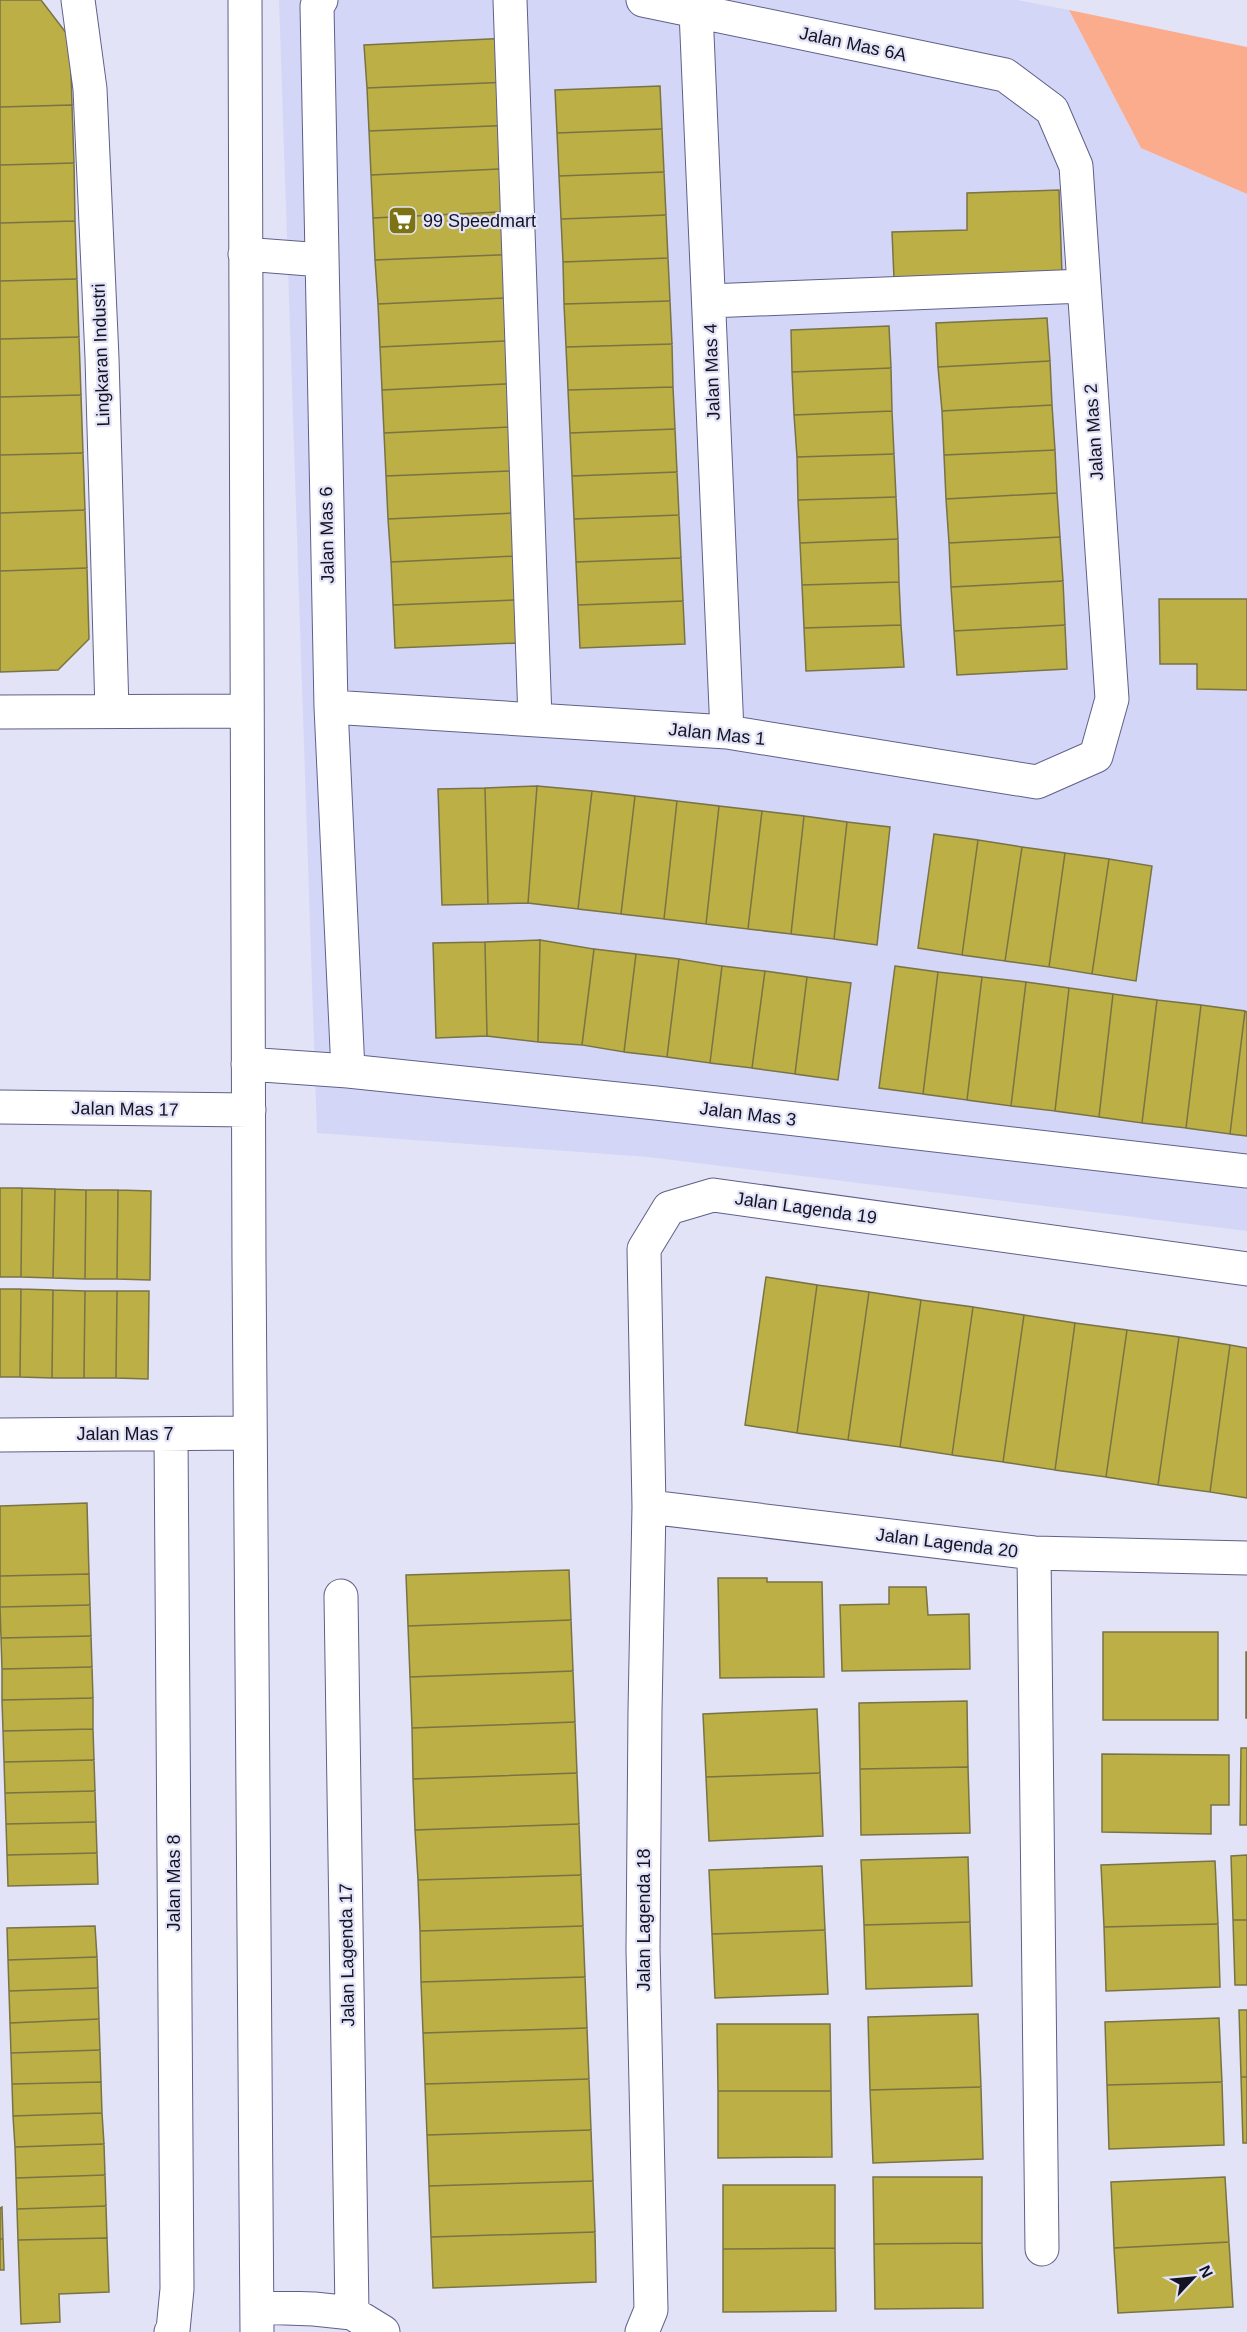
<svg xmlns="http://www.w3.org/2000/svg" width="1247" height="2332" viewBox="0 0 1247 2332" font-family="Arial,sans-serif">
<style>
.built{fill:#d4d6f7}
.green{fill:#fbac8c}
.building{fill:#bcaf45;stroke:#797345;stroke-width:1.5}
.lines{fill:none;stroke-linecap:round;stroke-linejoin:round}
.minor-casing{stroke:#5f608a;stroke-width:35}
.minor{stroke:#fff;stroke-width:33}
.labels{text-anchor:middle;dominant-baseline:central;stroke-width:4.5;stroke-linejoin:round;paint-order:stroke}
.street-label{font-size:18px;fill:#131324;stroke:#e2e3f6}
.poi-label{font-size:18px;fill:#131324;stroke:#e2e3f6;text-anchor:start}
</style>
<rect width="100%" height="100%" fill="#e2e3f6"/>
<!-- built -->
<path class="built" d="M279,0H1017L1069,10L1141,148L1247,194V1231L648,1157L317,1133Z"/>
<!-- green -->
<path class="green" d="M1069,10L1247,47V194L1141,148Z"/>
<!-- building -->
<path class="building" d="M0,0H41L70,38L72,105L0,107Z
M511,38L513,82L367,88L364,45Z
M513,82L515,125L369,131L367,88Z
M660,86L662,129L557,133L555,90Z
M72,105L74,163L0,165V107Z
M515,125L518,168L371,175L369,131Z
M662,129L664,172L559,176L557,133Z
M74,163L75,221L0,223V165Z
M518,168L519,211L373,218L371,175Z
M664,172L666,215L561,219L559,176Z
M1059,190L1062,274L894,279L892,232L967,230V193Z
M519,211L521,254L375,260L373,218Z
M666,215L668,258L563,262L561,219Z
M75,221L77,279L0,281V223Z
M521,254L524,297L378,304L375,260Z
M668,258L670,301L564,304L563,262Z
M77,279L79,337L0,339V281Z
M524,297L526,340L380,347L378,304Z
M670,301L672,344L566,347L564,304Z
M1047,318L1050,361L938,367L936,323Z
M889,326L891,368L792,372L791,330Z
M79,337L81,395L0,397V339Z
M526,340L528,383L382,390L380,347Z
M672,344L673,387L568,390L566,347Z
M1050,361L1052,405L942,411L938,367Z
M891,368L892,411L794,415L792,372Z
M528,383L530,426L384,433L382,390Z
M673,387L675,429L570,433L568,390Z
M81,395L83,453L0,455V397Z
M1052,405L1055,450L944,455L942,411Z
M892,411L894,454L797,457L794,415Z
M530,426L533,470L386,476L384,433Z
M675,429L677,472L572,476L570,433Z
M1055,450L1057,493L946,499L944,455Z
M83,453L85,510L0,513V455Z
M894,454L896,497L798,500L797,457Z
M533,470L535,512L388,519L386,476Z
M677,472L679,515L574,519L572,476Z
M1057,493L1060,537L949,543L946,499Z
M896,497L898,539L800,543L798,500Z
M85,510L87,568L0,571V513Z
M535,512L537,555L391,562L388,519Z
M679,515L681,558L576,562L574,519Z
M1060,537L1063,581L951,587L949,543Z
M898,539L899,582L802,585L800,543Z
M537,555L540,599L393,605L391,562Z
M681,558L683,601L578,605L576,562Z
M87,568L89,639L58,670L0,672V571Z
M1063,581L1065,625L954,631L951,587Z
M899,582L901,625L804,628L802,585Z
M540,599L542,642L395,648L393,605Z
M1159,599H1247V690L1197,689V664H1160Z
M683,601L685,644L580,648L578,605Z
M901,625L904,667L806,671L804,628Z
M1065,625L1067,669L957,675L954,631Z
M537,786L592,791L578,909L528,903Z
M537,786L528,903L488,904L485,788Z
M485,788L488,904L442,905L438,789Z
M592,791L635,796L621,914L578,909Z
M635,796L677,801L664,919L621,914Z
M677,801L719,806L706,924L664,919Z
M719,806L762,811L748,929L706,924Z
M762,811L804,816L791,934L748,929Z
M804,816L847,822L834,939L791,934Z
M847,822L890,827L877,945L834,939Z
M934,834L978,840L962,955L918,948Z
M978,840L1022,847L1005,961L962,955Z
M1022,847L1065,853L1049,967L1005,961Z
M1065,853L1109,859L1092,974L1049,967Z
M1109,859L1152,866L1136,981L1092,974Z
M540,940L538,1042L487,1036L485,942Z
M540,940L594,949L582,1045L538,1042Z
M485,942L487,1036L436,1038L433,943Z
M594,949L636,954L624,1052L582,1045Z
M636,954L679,959L667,1057L624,1052Z
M679,959L722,966L710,1063L667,1057Z
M722,966L765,971L752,1068L710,1063Z
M895,966L938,972L923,1094L879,1088Z
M765,971L807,977L795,1074L752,1068Z
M938,972L982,977L967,1100L923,1094Z
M807,977L851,983L838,1080L795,1074Z
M982,977L1026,982L1011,1106L967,1100Z
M1026,982L1069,988L1055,1111L1011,1106Z
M1069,988L1113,994L1099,1117L1055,1111Z
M1113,994L1157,1000L1142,1123L1099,1117Z
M1157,1000L1201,1005L1186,1128L1142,1123Z
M1201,1005L1245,1011L1230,1134L1186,1128Z
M1245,1011L1247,1012V1136L1230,1134Z
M0,1188H22L21,1277H0Z
M22,1188L55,1189L53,1278L21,1277Z
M55,1189L86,1190L85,1279L53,1278Z
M86,1190H118L117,1279H85Z
M118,1190L151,1191L150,1280L117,1279Z
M766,1277L817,1285L797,1433L745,1425Z
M817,1285L869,1292L848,1440L797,1433Z
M0,1289H21L20,1377H0Z
M21,1289L53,1290L52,1378L20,1377Z
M53,1290L85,1291L84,1378H52Z
M85,1291H117L116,1378H84Z
M117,1291H149L148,1379L116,1378Z
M869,1292L921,1300L900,1447L848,1440Z
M921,1300L973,1307L952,1455L900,1447Z
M973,1307L1024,1315L1003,1462L952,1455Z
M1024,1315L1075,1323L1055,1470L1003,1462Z
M1075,1323L1127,1330L1106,1477L1055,1470Z
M1127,1330L1179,1337L1158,1485L1106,1477Z
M1179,1337L1230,1345L1210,1492L1158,1485Z
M1230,1345L1247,1348V1498L1210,1492Z
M87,1503L89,1574L0,1576V1506Z
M569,1570L571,1620L408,1626L406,1575Z
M89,1574L90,1605L0,1607V1576Z
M718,1578H767V1582H822L824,1677L720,1678Z
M889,1587H926L928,1615L969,1614L970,1669L842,1671L840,1605L889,1604Z
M90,1605L91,1636L1,1638L0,1607Z
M571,1620L573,1671L410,1677L408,1626Z
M1103,1632H1218V1720H1103Z
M91,1636L92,1667L2,1669L1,1638Z
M1246,1652H1247V1718H1246Z
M92,1667L93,1698L2,1700V1669Z
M573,1671L575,1722L412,1728L410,1677Z
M93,1698V1729L3,1731L2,1700Z
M967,1701L968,1767L860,1769L859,1703Z
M817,1709L820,1773L706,1777L703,1714Z
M575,1722L577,1773L413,1779L412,1728Z
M93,1729L94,1760L4,1762L3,1731Z
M1241,1748H1247V1825H1240Z
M1102,1754L1229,1755V1805H1211V1834L1102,1832Z
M94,1760L95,1791L5,1793L4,1762Z
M968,1767L970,1833L861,1835L860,1769Z
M577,1773L579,1824L415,1830L413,1779Z
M820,1773L823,1836L709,1841L706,1777Z
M95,1791L96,1822L6,1824L5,1793Z
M96,1822L97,1853L7,1855L6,1824Z
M579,1824L581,1875L418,1880L415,1830Z
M97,1853L98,1884L8,1886L7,1855Z
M1247,1855V1920H1233L1231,1856Z
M968,1857L970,1922L864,1925L861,1860Z
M1215,1861L1218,1924L1104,1927L1101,1865Z
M822,1866L825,1930L712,1934L709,1870Z
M581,1875L583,1926L420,1931L418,1880Z
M1233,1920H1247V1985H1235Z
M970,1922L972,1986L866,1989L864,1925Z
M1218,1924L1220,1987L1106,1991L1104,1927Z
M95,1926L97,1957L8,1960L7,1928Z
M583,1926L585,1977L421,1982L420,1931Z
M825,1930L828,1994L715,1998L712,1934Z
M97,1957L98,1988L9,1991L8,1960Z
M585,1977L587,2028L423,2033L421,1982Z
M98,1988L99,2019L10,2023L9,1991Z
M1239,2010H1247V2077H1241Z
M978,2014L981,2087L870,2090L868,2017Z
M1219,2018L1222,2082L1107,2085L1105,2022Z
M99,2019L100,2050L11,2053L10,2023Z
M717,2024H830L831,2091H718Z
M587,2028L589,2079L425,2084L423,2033Z
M100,2050L101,2082L12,2084L11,2053Z
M1241,2077H1247V2143H1243Z
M589,2079L591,2130L427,2135L425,2084Z
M101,2082L102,2113L13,2116L12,2084Z
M1222,2082L1224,2145L1109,2149L1107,2085Z
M981,2087L983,2159L873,2163L870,2090Z
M718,2091H831L832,2157L718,2158Z
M102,2113L104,2144L15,2147L13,2116Z
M591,2130L593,2181L429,2186L427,2135Z
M104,2144L105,2175L16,2178L15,2147Z
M105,2175L106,2206L17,2209L16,2178Z
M873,2177H982V2243L874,2244Z
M1225,2177L1229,2242L1114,2248L1111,2182Z
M593,2181L595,2232L431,2237L429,2186Z
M723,2185H835V2248L723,2249Z
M106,2206L107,2238L18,2240L17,2209Z
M2,2207L3,2239H0V2208Z
M595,2232L596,2282L433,2288L431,2237Z
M107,2238L109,2292L59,2294L60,2322L21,2324L18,2240Z
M0,2239H3L4,2270H0Z
M1229,2242L1233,2307L1118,2313L1114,2248Z
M982,2243L983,2308L875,2309L874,2244Z
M835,2248L836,2311L723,2312V2249Z"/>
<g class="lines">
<defs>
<path id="minor" d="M78,0L90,89L102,358L112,711
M245,0L249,1261L257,2332
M321,0L317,6L331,707L348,1071
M510,0L535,719
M696,11L727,732
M245,254L322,260
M709,301L1084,286
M331,707L727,732L1037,782L1096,756L1112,699L1076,166L1052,110L1005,75L643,0
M0,712L247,711
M248,1064L348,1071L656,1103L1247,1171
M0,1107L249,1110
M0,1435L250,1433
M649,1507L1034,1553L1247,1558
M1034,1553L1042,2249
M341,1596L352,2313
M257,2307L314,2309L352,2313L383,2332
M171,2332L173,2330L177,2289L171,1434
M642,2332L651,2310L643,1950L645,1711L649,1507L644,1249L669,1208L713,1195L1247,1269"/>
</defs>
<!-- minor casing -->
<use href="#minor" class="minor-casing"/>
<!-- minor -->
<use href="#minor" class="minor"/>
</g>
<!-- icons -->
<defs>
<symbol id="supermarket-square" viewBox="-11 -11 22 22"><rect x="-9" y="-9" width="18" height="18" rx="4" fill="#7d7314" stroke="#e2e3f6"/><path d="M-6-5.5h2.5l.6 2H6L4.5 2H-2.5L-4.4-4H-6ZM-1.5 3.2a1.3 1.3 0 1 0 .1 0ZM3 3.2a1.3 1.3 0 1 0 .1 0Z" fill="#fff"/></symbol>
</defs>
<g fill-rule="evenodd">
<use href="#supermarket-square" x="386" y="204" width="33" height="33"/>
</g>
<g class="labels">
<!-- street labels -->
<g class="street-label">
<text transform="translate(853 44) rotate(12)">Jalan Mas 6A</text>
<text transform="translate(101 355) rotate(-92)">Lingkaran Industri</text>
<text transform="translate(712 372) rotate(-92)">Jalan Mas 4</text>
<text transform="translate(1094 432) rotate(-94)">Jalan Mas 2</text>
<text transform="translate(327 535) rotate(-91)">Jalan Mas 6</text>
<text transform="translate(717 734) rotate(6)">Jalan Mas 1</text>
<text transform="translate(125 1109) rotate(1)">Jalan Mas 17</text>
<text transform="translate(748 1114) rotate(7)">Jalan Mas 3</text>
<text transform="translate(806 1208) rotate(8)">Jalan Lagenda 19</text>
<text x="125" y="1434">Jalan Mas 7</text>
<text transform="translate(947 1543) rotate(7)">Jalan Lagenda 20</text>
<text transform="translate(174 1883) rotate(-90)">Jalan Mas 8</text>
<text transform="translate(644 1920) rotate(-90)">Jalan Lagenda 18</text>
<text transform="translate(347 1955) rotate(-91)">Jalan Lagenda 17</text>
</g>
<!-- poi labels -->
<g class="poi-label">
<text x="423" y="221">99 Speedmart</text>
</g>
</g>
<!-- north arrow -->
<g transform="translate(1193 2278) rotate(64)" stroke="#e2e3f6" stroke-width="4.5" paint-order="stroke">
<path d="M0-4.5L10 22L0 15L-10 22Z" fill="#131324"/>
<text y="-9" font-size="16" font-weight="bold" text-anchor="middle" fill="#131324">N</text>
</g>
</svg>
